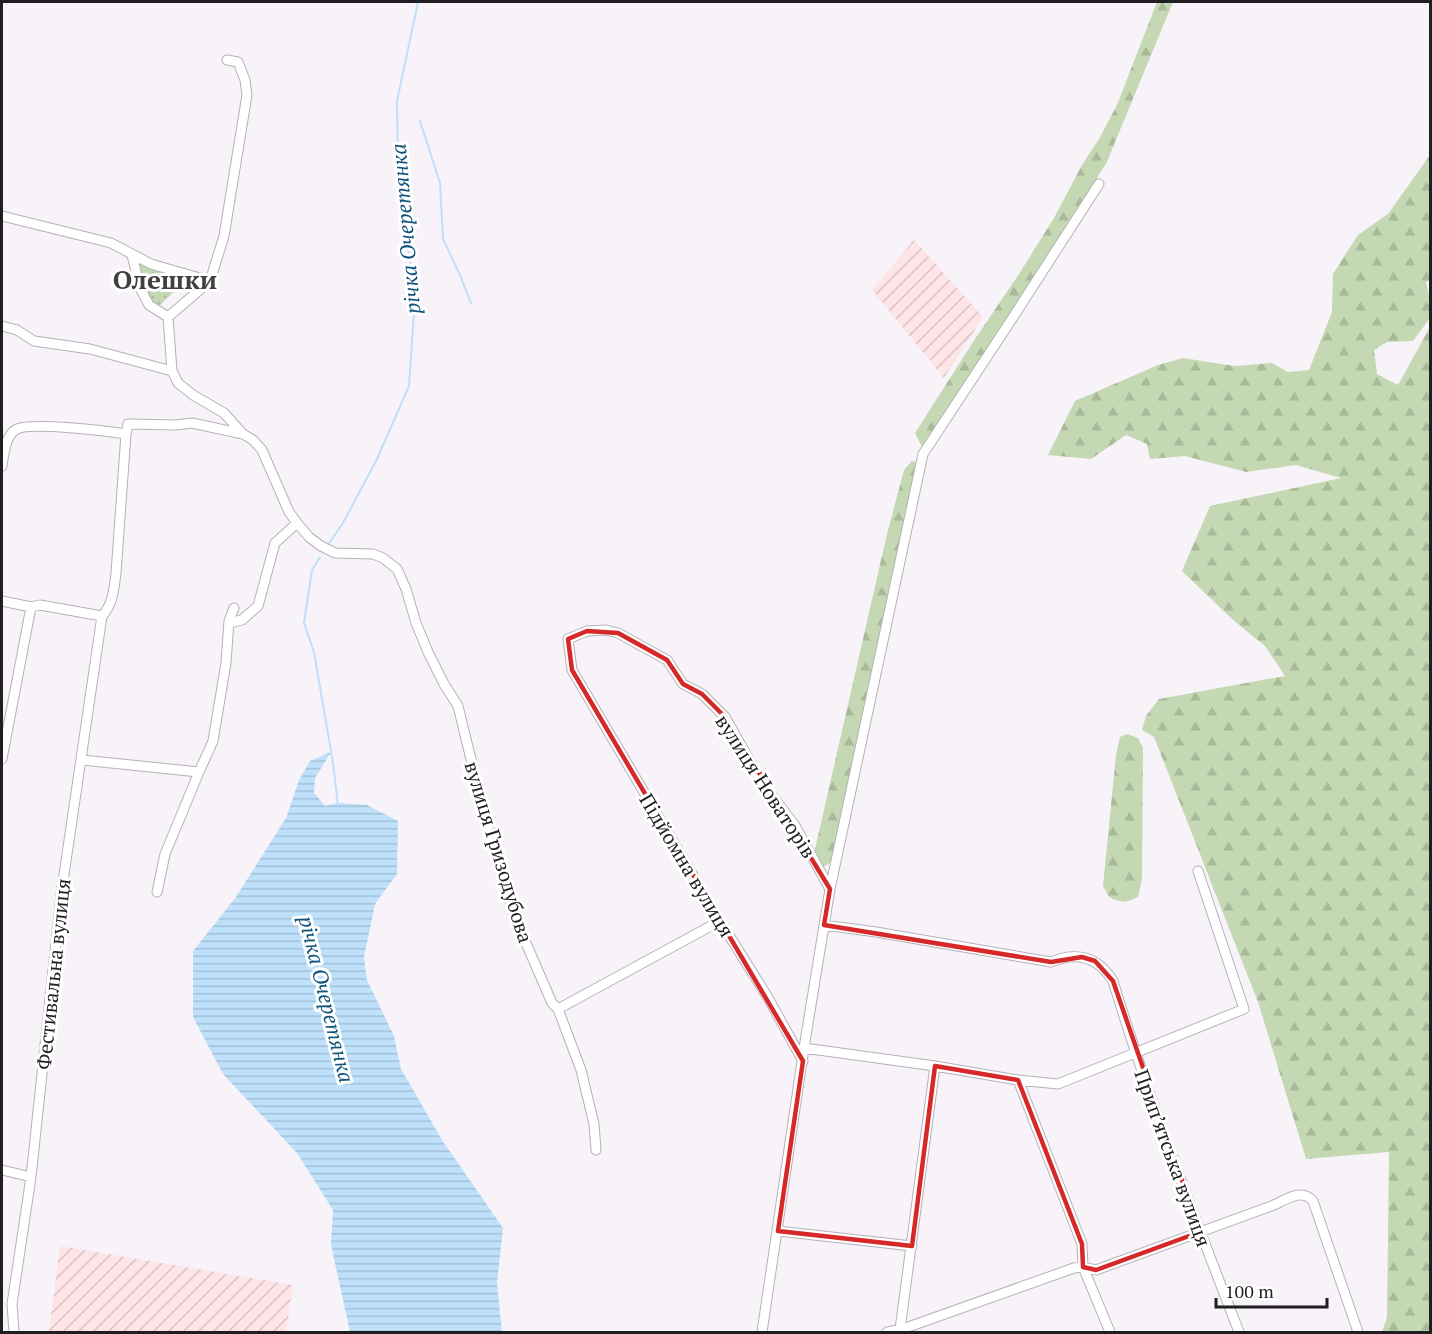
<svg xmlns="http://www.w3.org/2000/svg" width="1432" height="1334" viewBox="0 0 1432 1334" font-family="'PT Serif',serif">
<style>
.industrial{fill:url(#industrial-furrows)}
.grass{fill:url(#grass-dots)}
.forest{fill:url(#forest-firs)}
.water{fill:url(#water-rules)}
.lines{fill:none;stroke-linecap:round;stroke-linejoin:round}
.stream{stroke:#bee0fa;stroke-width:2}
.street-casing{stroke:#b5b2b7;stroke-width:11}
.street{stroke:#fff;stroke-width:9}
.marked{fill:none;stroke:#d62828;stroke-width:4.5;stroke-linejoin:round}
.labels{text-anchor:middle;dominant-baseline:central;stroke-width:6;stroke-linejoin:round;paint-order:stroke}
.street-label{font-size:20px;fill:#201e20;stroke:#fff}
.water-label{font-size:21px;font-style:italic;fill:#0f547d;stroke:#fff}
.district-label{font-size:26px;font-weight:bold;fill:#423f43;stroke:#fff}
</style>
<defs>
<pattern id="industrial-furrows" width="10" height="10" patternUnits="userSpaceOnUse" patternTransform="scale(1.5)"><rect width="10" height="10" fill="#fee3e7"/><path d="M-1 1l2-2M0 10L10 0M9 11l2-2" fill="none" stroke="#d9c2c6"/></pattern>
<pattern id="grass-dots" width="8" height="8" patternUnits="userSpaceOnUse" patternTransform="scale(1.5)"><rect width="8" height="8" fill="#c4d9b3"/><path d="M2 2h.1M6 6h.1" fill="none" stroke="#a8ba9a" stroke-width="1.8" stroke-linecap="round"/></pattern>
<pattern id="forest-firs" width="22" height="20" patternUnits="userSpaceOnUse" patternTransform="scale(1.5)"><rect width="22" height="20" fill="#c4d9b3"/><path d="M5 1l3.5 6h-7zM16 11l3.5 6h-7z" fill="#a8ba9a"/></pattern>
<pattern id="water-rules" width="6" height="5" patternUnits="userSpaceOnUse" patternTransform="scale(1.5)"><rect width="6" height="5" fill="#bee0fa"/><path d="M0 2.5h6" fill="none" stroke="#a3c0d6"/></pattern>
</defs>
<rect width="100%" height="100%" fill="#f7f3f9"/>
<!-- industrial -->
<path class="industrial" d="M914,240L983,317L944,378L872,290Z
M60,1246L293,1285L286,1332H49Z"/>
<!-- grass -->
<path class="grass" d="M132,255L190,276L156,309L149,305Z"/>
<!-- forest -->
<path class="forest" d="M1157,2H1173L1106,164L1100,173L1084,203L922,447L915,433L975,339L1019,274L1054,218L1082,165L1099,139L1117,105Z
M1430,155V280L1426,282L1430,300V318L1413,341L1387,342L1374,350L1377,374L1398,385L1430,327V1332H1382L1387,1317L1389,1152L1306,1159L1258,1002L1154,737L1142,730L1146,716L1159,699L1285,676L1265,646L1232,619L1182,571L1210,506L1341,478L1296,465L1246,472L1185,456L1150,459L1147,444L1126,435L1091,459L1048,455L1075,401L1158,365L1183,358L1234,366L1272,363L1288,372L1309,370L1332,312L1333,274L1358,235L1388,214Z
M912,461L916,462L917,473L835,844L830,863L823,867L815,860V849L887,534L904,470Z
M1127,734L1138,738L1143,748L1142,879L1138,897C1125,903 1122,903 1109,897L1103,886L1116,755L1120,737Z"/>
<!-- water -->
<path class="water" d="M331,752L315,778L314,793L325,806L338,803L367,805L398,821L397,874L375,904L364,957L367,980L394,1036L401,1069L442,1140L503,1228L497,1283L502,1332H350L331,1245L333,1210L297,1153L223,1074L193,1017V951L236,897L286,818L299,780L310,761Z"/>
<g class="lines">
<!-- stream -->
<path class="stream" d="M420,121L440,183L443,239L460,275L471,303
M328,545L343,523L377,459L409,386L415,298L398,172L397,101L418,2
M320,557L312,570L304,623L314,652L333,763L338,805"/>
<defs>
<path id="street" d="M2,216L111,243L151,264L210,281L224,236L247,95L245,80L238,62L227,60
M132,255L140,288L149,305L168,317L172,371L178,383L193,395L224,413L243,434
M168,317L210,281
M2,326L17,330L34,341L90,349L172,371
M2,466C4,454 5,435 17,429C31,422 107,431 126,434L128,424L176,425L192,423L243,434L253,440L262,450L289,512L297,523L309,537L321,546L335,553L373,554L383,558L397,569L406,589L416,623L428,652L444,684L458,706L486,821L516,920L552,1003L558,1009L581,1070L594,1124L596,1150
M2,601L31,607L40,605L102,616
M102,616C113,605 114,588 116,573L126,434
M229,623L242,620L258,606L275,543L297,523
M2,759L31,607
M82,760L199,772L213,741L226,663L229,621L234,608
M157,892L165,854L199,772
M824,925L876,932L1051,962C1077,951 1098,957 1113,981C1149,1100 1194,1216 1239,1332
M558,1009L720,921
M804,1048L935,1066L1018,1080L1058,1084L1244,1009L1198,871
M803,1061L767,996L720,921L572,670L568,639L587,631L606,630L618,633L667,660L683,684L702,694L725,717L763,784L794,824L830,889
M1018,1080L1082,1244L1083,1267L1110,1332
M2,1170L31,1177
M778,1231L912,1246
M900,1329L935,1066
M14,1332L12,1304L31,1177L61,895L102,616
M762,1332L804,1048L830,889L923,454L1008,325L1099,184
M887,1332L911,1326L1074,1268L1083,1267L1096,1270L1274,1205C1287,1199 1302,1188 1313,1201L1358,1332"/>
</defs>
<!-- street casing -->
<use href="#street" class="street-casing"/>
<!-- street -->
<use href="#street" class="street"/>
</g>
<!-- marked area -->
<path class="marked" d="M587,631L618,633L667,660L683,684L702,694L725,717L830,889L824,925L1051,962L1082,957L1095,961L1113,981L1200,1232L1096,1270L1083,1267L1082,1244L1018,1080L935,1066L912,1246L778,1231L803,1061L572,670L568,639Z"/>
<g class="labels">
<!-- street labels -->
<g class="street-label">
<text transform="translate(766 786) rotate(57)">вулиця Новаторів</text>
<text transform="translate(499 852) rotate(73)">вулиця Гризодубова</text>
<text transform="translate(687 865) rotate(59)">Підйомна вулиця</text>
<text transform="translate(53 974) rotate(-84)">Фестивальна вулиця</text>
<text transform="translate(1173 1158) rotate(70)">Прип’ятська вулиця</text>
</g>
<!-- water labels -->
<g class="water-label">
<text transform="translate(405 229) rotate(-95)">річка Очеретянка</text>
<text transform="translate(327 999) rotate(76)">річка Очеретянка</text>
</g>
<!-- district labels -->
<g class="district-label">
<text x="165" y="279">Олешки</text>
</g>
</g>
<!-- border -->
<rect width="1432" height="1334" fill="none" stroke="#201e20" stroke-width="6"/>
<!-- scale -->
<path d="M1216 1298v9h111v-9" fill="none" stroke="#201e20" stroke-width="3"/>
<text x="1225" y="1298" font-size="18" fill="#201e20" stroke="#ffffff" stroke-width="4.5" paint-order="stroke">100 m</text>
</svg>
